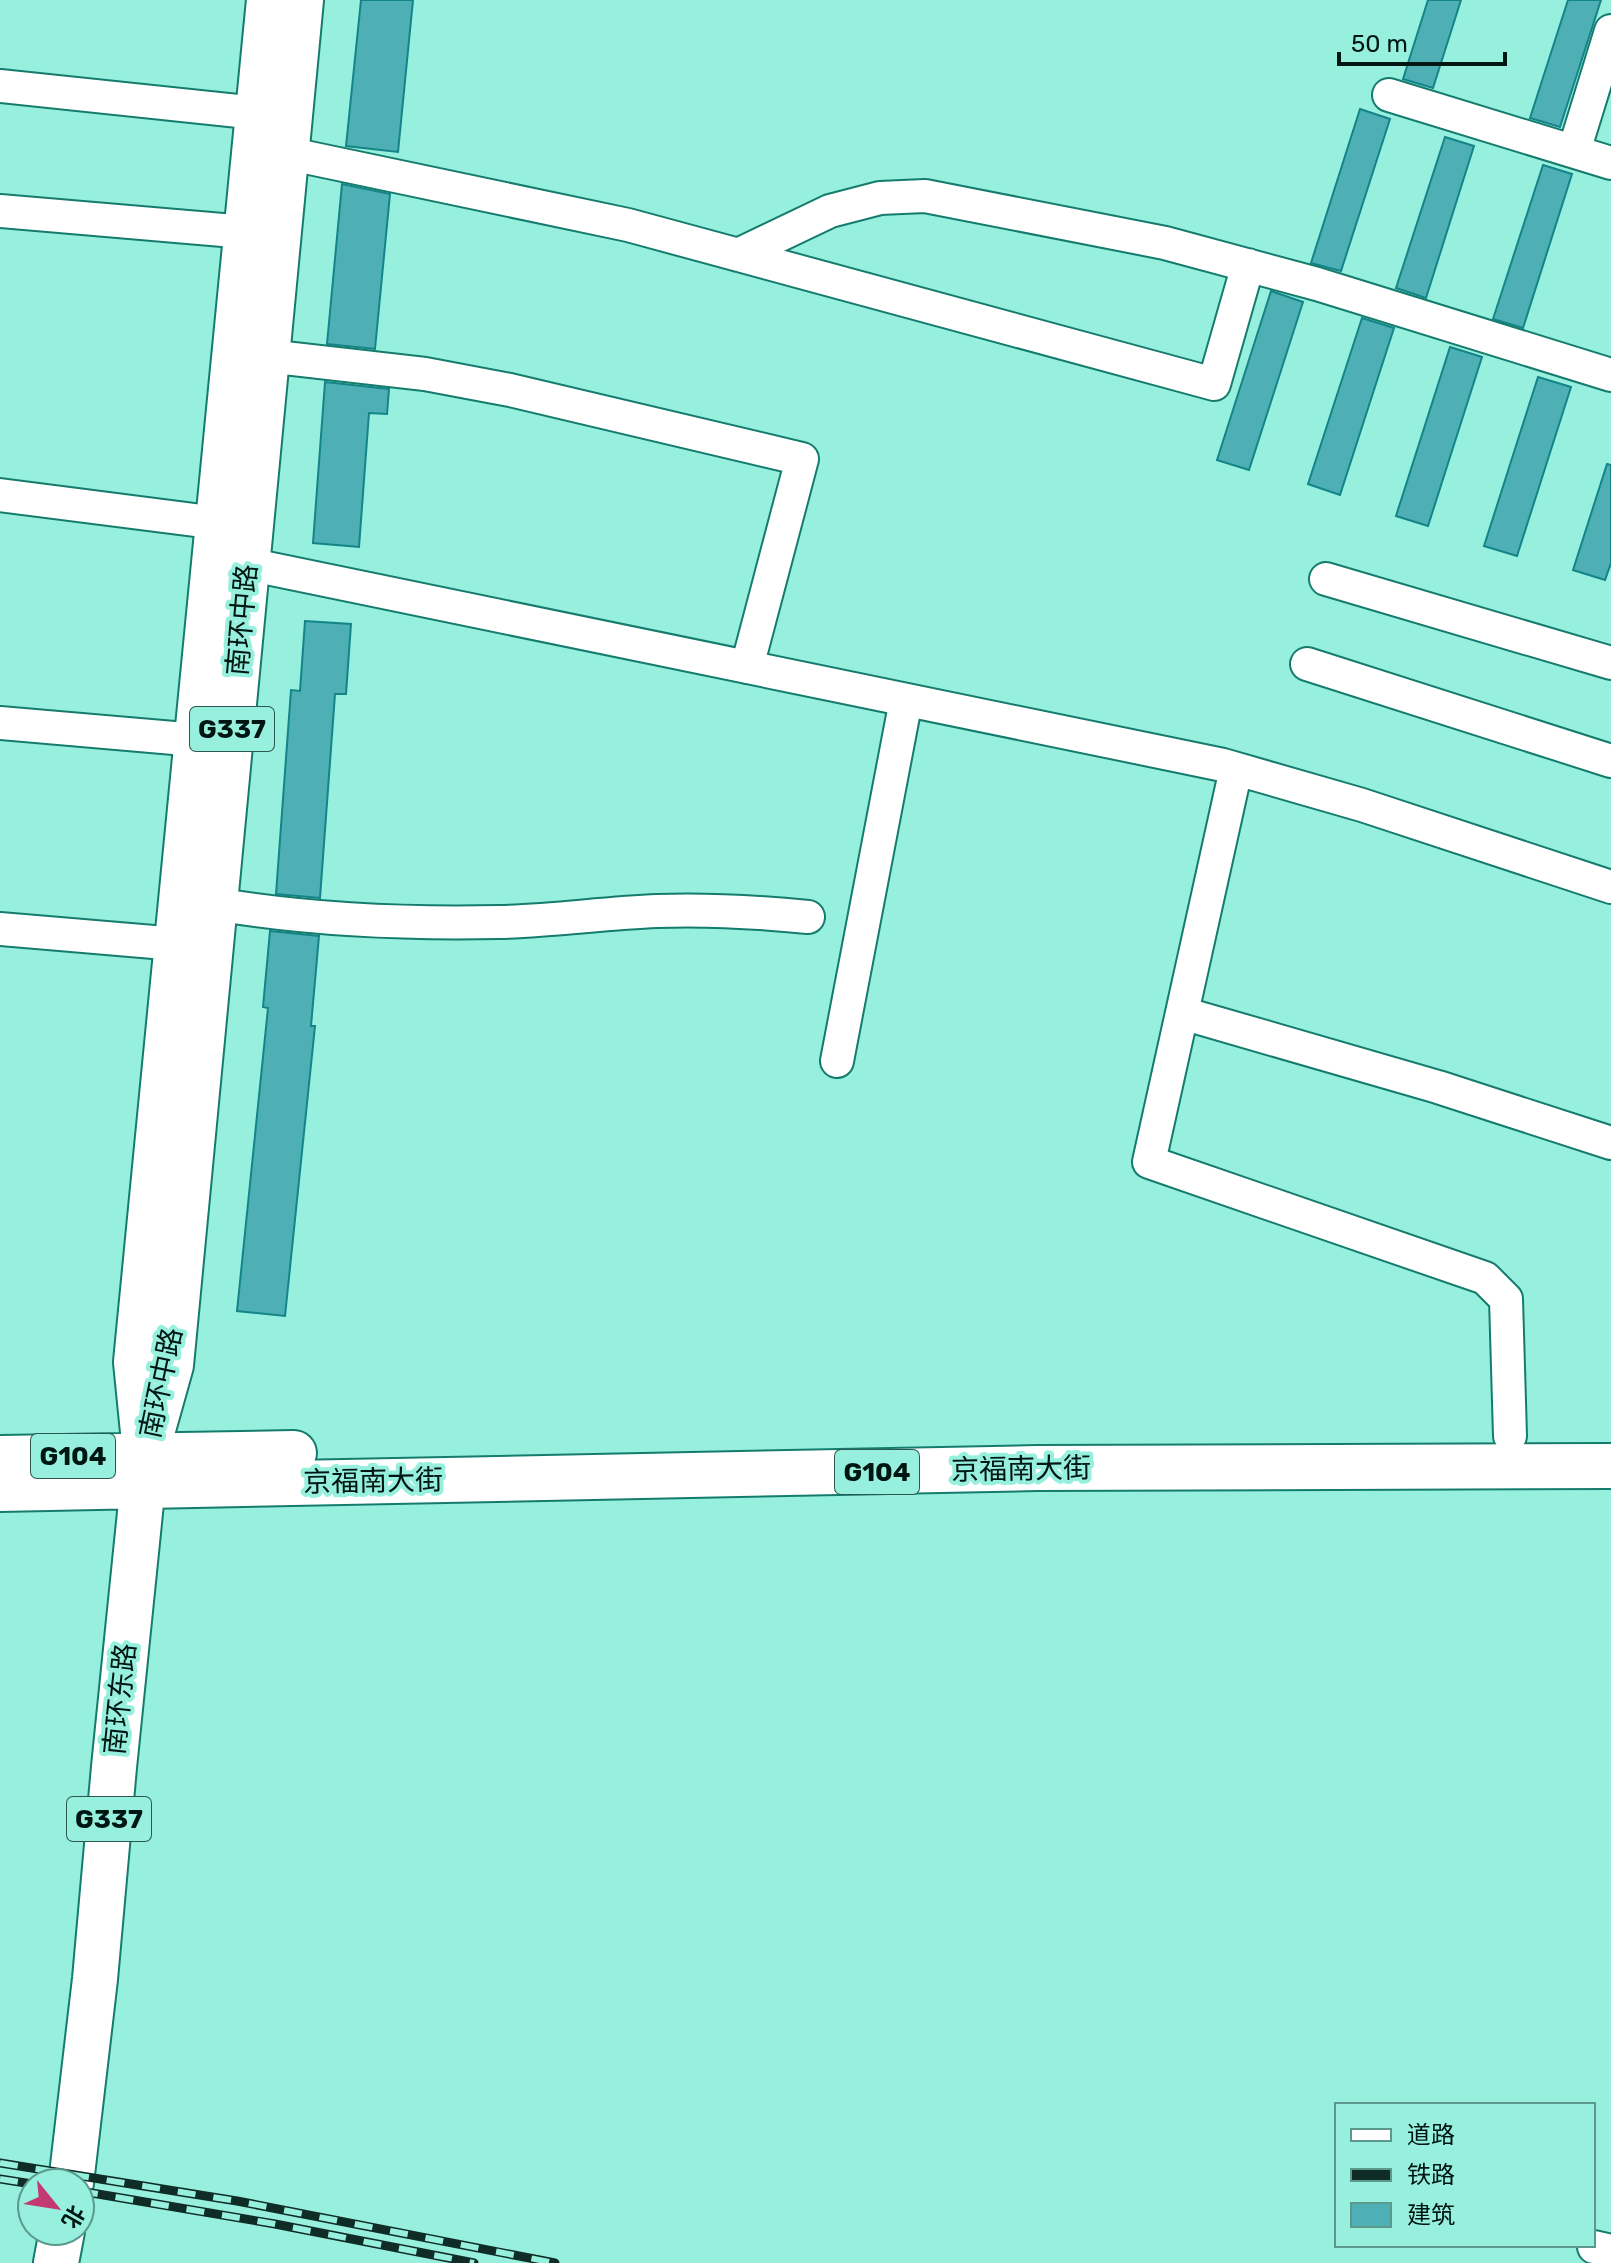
<svg xmlns="http://www.w3.org/2000/svg" width="1611" height="2263" viewBox="0 0 1611 2263" font-family="Rubik,'Noto Sans SC',sans-serif">
<style>
.building{fill:#4eb0b4;stroke:#148489;stroke-width:2}
.lines{fill:none;stroke-linecap:round;stroke-linejoin:round}
.minor-casing{stroke:#157c6d;stroke-width:36}
.highway-casing{stroke:#157c6d;stroke-width:48}
.minor{stroke:#fff;stroke-width:32}
.highway{stroke:#fff;stroke-width:44}
.rail-casing{stroke:#0f2c27;stroke-width:9}
.rail{stroke:#96f0dd;stroke-width:6;stroke-dasharray:18;stroke-linecap:butt}
.labels{text-anchor:middle;dominant-baseline:central;stroke-width:8;stroke-linejoin:round;paint-order:stroke}
.shield{fill:#96f0dd;stroke:#2d574f;stroke-width:2}
.shield-label{font-size:26px;font-weight:bold;fill:#001612}
.street-label{font-size:28px;fill:#001612;stroke:#96f0dd}
</style>
<rect width="100%" height="100%" fill="#96f0dd"/>
<!-- building -->
<path class="building" d="M361,0H413L398,152L346,146Z
M1428,0H1461L1433,88L1403,79Z
M1568,0H1601L1560,127L1530,118Z
M1360,109L1390,119L1341,271L1311,263Z
M1445,137L1474,146L1426,298L1396,288Z
M1543,165L1572,174L1523,328L1493,319Z
M342,184L390,194L375,349L327,344Z
M1271,291L1303,302L1249,470L1217,460Z
M1362,318L1394,328L1340,495L1308,484Z
M1450,347L1482,357L1428,526L1396,516Z
M1538,377L1571,387L1517,556L1484,546Z
M325,382L389,389L387,414L369,413L359,547L313,543Z
M1607,464L1611,465V563L1605,580L1573,570Z
M305,621L351,624L346,694H335L320,898L276,894L291,690L300,691Z
M270,931L319,936L311,1026H315L285,1316L237,1311L268,1008L263,1007Z"/>
<g class="lines">
<defs>
<path id="minor" d="M0,86L258,113
M1389,95L1611,163
M1574,151L1611,31
M286,153L628,225L1214,384L1248,265
M0,211L246,232
M738,255L830,211L880,198L925,196L1165,243L1317,284L1611,375
M267,356L425,374L510,390L802,459L747,667
M0,495L218,523
M247,564L1223,765L1362,805L1611,887
M1326,579L1611,663
M1307,664L1611,761
M0,723L197,740
M1236,769L1149,1162L1485,1278L1506,1299L1510,1436
M215,904C309,920 404,924 499,922C552,921 604,913 657,911C708,909 757,912 808,917
M0,929L177,944
M1182,1013L1438,1087L1611,1143
M837,1061L906,700
M1594,2247L1611,2251"/>
<path id="highway" d="M143,1432L136,1362L269,0
M0,1458L294,1453
M0,1489L1037,1468L1611,1466
M71,2183L95,1979L114,1767L146,1454L171,1365L301,0
M56,2263L62,2231"/>
</defs>
<!-- minor casing -->
<use href="#minor" class="minor-casing"/>
<!-- highway casing -->
<use href="#highway" class="highway-casing"/>
<!-- minor -->
<use href="#minor" class="minor"/>
<!-- highway -->
<use href="#highway" class="highway"/>
<defs>
<path id="rail" d="M0,2163L237,2201L555,2263
M0,2179L32,2184
M80,2191L275,2224L474,2263"/>
</defs>
<!-- rail casing -->
<use href="#rail" class="rail-casing"/>
<!-- rail -->
<use href="#rail" class="rail"/>
</g>
<g class="labels">
<!-- shield labels -->
<g class="shield">
<rect x="190" y="707" width="84" height="44" rx="6"/>
<rect x="31" y="1434" width="84" height="44" rx="6"/>
<rect x="835" y="1450" width="84" height="44" rx="6"/>
<rect x="67" y="1797" width="84" height="44" rx="6"/>
</g>
<g class="shield-label">
<text x="232" y="729">G337</text>
<text x="73" y="1456">G104</text>
<text x="877" y="1472">G104</text>
<text x="109" y="1819">G337</text>
</g>
<!-- street labels -->
<g class="street-label">
<text transform="translate(242 620) rotate(-85)">南环中路</text>
<text transform="translate(161 1383) rotate(-78)">南环中路</text>
<text transform="translate(1021 1469) rotate(-1)">京福南大街</text>
<text transform="translate(373 1481) rotate(-1)">京福南大街</text>
<text transform="translate(120 1699) rotate(-84)">南环东路</text>
</g>
</g>
<!-- legend -->
<rect x="1335" y="2103" width="260" height="144" fill="#96f0dd" stroke="#5a998c" stroke-width="2"/>
<rect x="1351" y="2129" width="40" height="12" fill="#ffffff" stroke="#5a998c" stroke-width="2"/>
<text x="1407" y="2143" font-size="24" fill="#001612">道路</text>
<rect x="1351" y="2169" width="40" height="12" fill="#0f2c27" stroke="#5a998c" stroke-width="2"/>
<text x="1407" y="2183" font-size="24" fill="#001612">铁路</text>
<rect x="1351" y="2203" width="40" height="24" fill="#4eb0b4" stroke="#5a998c" stroke-width="2"/>
<text x="1407" y="2223" font-size="24" fill="#001612">建筑</text>
<!-- north arrow -->
<g transform="translate(56 2207) rotate(120)"><circle r="38" fill="#96f0dd" stroke="#5a998c" stroke-width="2"/>
<path d="M0-6L14 30L0 20L-14 30Z" fill="#c33a73"/>
<text y="-12" font-size="22" font-weight="bold" text-anchor="middle" fill="#001612">北</text>
</g>
<!-- scale -->
<path d="M1339 52v12h166v-12" fill="none" stroke="#001612" stroke-width="4"/>
<text x="1351" y="52" font-size="24" fill="#001612" stroke="#96f0dd" stroke-width="6" paint-order="stroke">50 m</text>
</svg>
